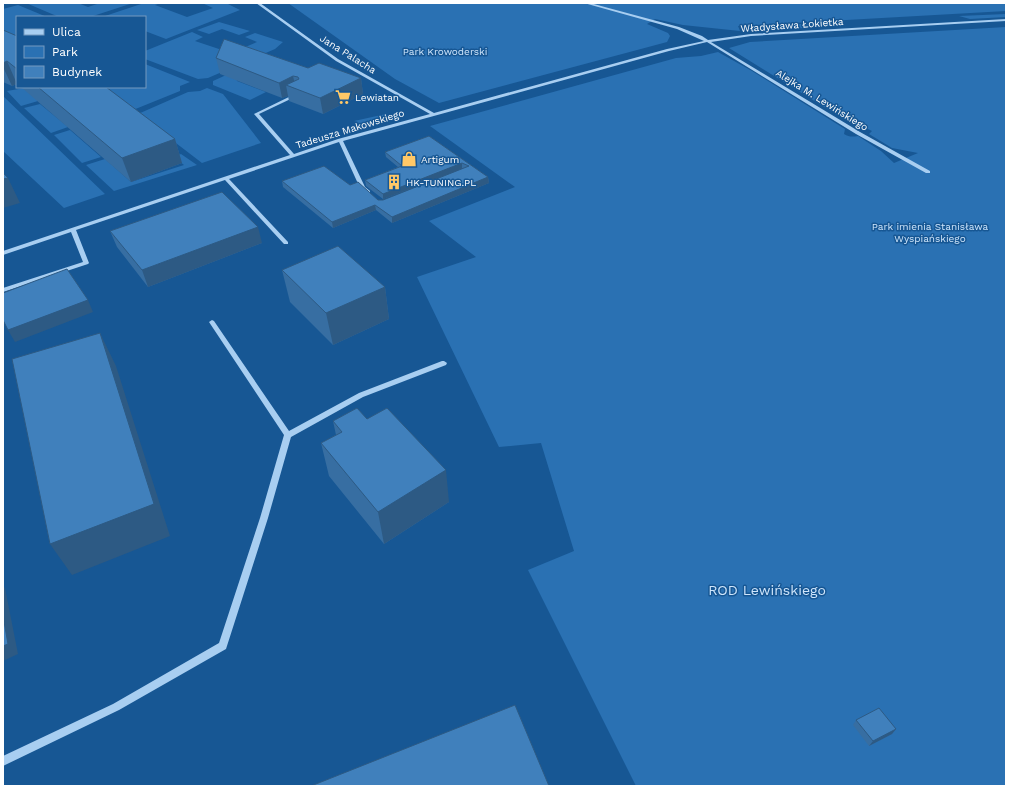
<svg xmlns="http://www.w3.org/2000/svg" width="1009" height="789" viewBox="0 0 1009 789" font-family="'Work Sans',sans-serif">
<style>
.green{fill:#2a71b3}
.lines{fill:none;stroke-linecap:round;stroke-linejoin:round}
.minor{fill:#a8cef1;fill-rule:evenodd}
.wall{fill:#376ea2}
.shaded-wall{fill:#2d5a84}
.building{fill:#4080bc;stroke:#2d5a84}
.labels{text-anchor:middle;dominant-baseline:central;stroke-width:3;stroke-linejoin:round;paint-order:stroke}
.far-street-label{font-size:10px;fill:#fff;stroke:#175794}
.far-park-label{font-size:10px;fill:#cfe6fc;stroke:#175794}
.far-poi-label{font-size:10px;fill:#fff;stroke:#175794;text-anchor:start}
.near-park-label{font-size:14px;fill:#cfe6fc;stroke:#175794}
</style>
<rect width="100%" height="100%" fill="#175794"/>
<!-- green -->
<path class="green" d="M26,3H78L88,7L100,3H133L90,17H59Z
M144,3H161L155,5L187,17L213,8L202,3H226L240,10L166,39L145,31V17L105,16Z
M288,3H1006V11L738,26L740,31L683,25L655,19L647,24L668,33L670,36L667,42L439,103L395,79Z
M18,5L47,17H17V41L3,39V9Z
M1006,14V17L970,19L959,16Z
M219,22L250,31L239,35L222,29L209,34L197,30Z
M800,24H807L811,28L751,29L753,27Z
M1006,27V786H636L528,570L574,551L541,443L499,447L417,277L476,257L429,221L515,187L430,126L676,58L701,56L718,52L752,71L845,129L844,134C849,137 852,137 858,136L881,151L894,163L918,153L892,148L869,134L872,131L866,128L855,126L729,48L750,42Z
M192,32L203,37L195,41L231,53L257,42L245,37L255,33L283,42L275,49L208,78L198,79L145,59V51Z
M145,64L190,82L180,86V91L133,110L102,87H145Z
M235,71L237,81L266,92L250,100L213,85V81Z
M30,87L38,101L21,106L7,91Z
M207,88L223,94L261,143L202,163L138,114L188,92L200,91Z
M3,96L105,194L64,208L3,151Z
M40,104L68,127L51,133L24,108Z
M386,114L389,119L364,125L354,121Z
M70,130L101,157L82,163L54,135Z
M181,154L197,165L114,191L86,165L105,159L131,182L184,165L174,157Z"/>
<g class="lines">
<!-- minor -->
<path class="minor" d="M256,3H260L338,59L434,113L667,49L704,41L677,29L584,3H590L679,27L702,36L708,40L751,34L1006,19V21L751,36L711,42L860,132L930,171V173H926L856,134L707,42L669,51L343,141L365,187L370,191V193H366L360,188L339,142L229,179L288,242V244H284L225,180L76,230L89,263L88,264L3,292V288L83,262L71,232L3,255V251L290,155L254,114L295,94L299,95L259,114L294,154L338,139L430,114L336,61Z
M212,320L214,321L289,431L359,393L442,361H444L447,363L446,365L363,397L291,437L268,518L226,649L119,710L3,766V756L113,704L219,643L260,518L284,435L209,322Z"/>
</g>
<!-- wall -->
<path class="wall" d="M3,30L17,36V84L12,86L3,82Z
M216,58L308,68L361,78L363,94L323,114L289,101L288,96L282,98L220,74Z
M21,87H106L175,139L182,163L131,182Z
M429,136L488,177L489,183L392,223L376,210L333,228L283,187L282,181L350,185L378,200H383L463,169L383,199L366,186L365,180L398,167L386,157L385,152Z
M110,231L262,243L148,287L117,247Z
M282,270L385,287L389,319L333,345L290,302Z
M367,419L449,502L384,544L329,476L321,443L336,435L333,421Z
M856,720L896,729L892,734L869,746L853,725Z"/>
<!-- shaded-wall -->
<path class="shaded-wall" d="M7,61L17,84L12,86L3,67V63Z
M293,76L296,89L286,85L288,96L282,98L279,83Z
M361,78L363,94L323,114L320,98Z
M175,139L182,163L131,182L122,158Z
M462,163V169L383,199V194Z
M488,177L489,183L392,223V217Z
M8,178L20,203L3,208V179Z
M375,205L376,210L333,228L332,222Z
M258,227L262,243L148,287L142,270Z
M385,287L389,319L333,345L326,313Z
M88,300L93,312L15,342L8,330Z
M100,333L116,366L170,536L72,575L50,544Z
M446,470L449,502L384,544L378,512Z
M3,586L5,588L18,654L3,661Z
M896,729L892,734L869,746L873,741Z"/>
<!-- building -->
<path class="building" d="M3,30L17,36V69L7,61L3,63Z
M224,39L308,68L319,63L361,78L320,98L286,85L299,79L298,77L293,76L279,83L216,58Z
M38,87H106L175,139L122,158Z
M429,136L488,177L392,217L375,205L332,222L282,181L324,166L350,185L358,182L378,200H383L469,166L462,163L383,194L365,180L402,166L385,152Z
M3,173L8,178L3,179Z
M222,192L258,227L142,270L110,231Z
M338,246L385,287L326,313L282,270Z
M67,269L88,300L8,330L3,320V293Z
M100,333L154,504L50,544L12,359Z
M357,408L367,419L387,408L446,470L378,512L321,443L342,432L333,421Z
M3,616L8,644L3,646Z
M515,705L549,786H311Z
M879,708L896,729L873,741L856,720Z"/>
<!-- icons -->
<defs>
<symbol id="supermarket-bare" viewBox="-9 -9 18 18"><path d="M-6-5.5h2.5l.6 2H6L4.5 2H-2.5L-4.4-4H-6ZM-1.5 3.2a1.3 1.3 0 1 0 .1 0ZM3 3.2a1.3 1.3 0 1 0 .1 0Z" fill="#ffc867" stroke="#175794" stroke-width="2.5" paint-order="stroke"/></symbol>
<symbol id="shop-bare" viewBox="-9 -9 18 18"><path d="M-5-2.5h2.3a2.7 3.5 0 0 1 5.4 0H5L5.5 6h-11ZM-1.5-2.5h3a1.5 2.3 0 0 0-3 0Z" fill="#ffc867" stroke="#175794" stroke-width="2.5" paint-order="stroke"/></symbol>
<symbol id="building-bare" viewBox="-9 -9 18 18"><path d="M-4-6H4V6H1V3H-1V6H-4ZM-2.5-4.3h1.7v1.8h-1.7ZM.8-4.3h1.7v1.8H.8ZM-2.5-1h1.7V.8h-1.7ZM.8-1h1.7V.8H.8Z" fill="#ffc867" stroke="#175794" stroke-width="2.5" paint-order="stroke"/></symbol>
</defs>
<g fill-rule="evenodd">
<use href="#supermarket-bare" x="332" y="86" width="22" height="22"/>
<use href="#shop-bare" x="398" y="148" width="22" height="22"/>
<use href="#building-bare" x="383" y="171" width="22" height="22"/>
</g>
<g class="labels">
<!-- far-street labels -->
<g class="far-street-label">
<text transform="translate(792 25) rotate(-4)">Władysława Łokietka</text>
<text transform="translate(348 54) rotate(32)">Jana Palacha</text>
<text transform="translate(822 100) rotate(32)">Alejka M. Lewińskiego</text>
<text transform="translate(350 129) rotate(-17)">Tadeusza Makowskiego</text>
</g>
<!-- far-park labels -->
<g class="far-park-label">
<text x="445" y="51">Park Krowoderski</text>
<text x="930" y="226">Park imienia Stanisława<tspan x="930" dy="12">Wyspiańskiego</tspan></text>
</g>
<!-- far-poi labels -->
<g class="far-poi-label">
<text x="355" y="97">Lewiatan</text>
<text x="421" y="159">Artigum</text>
<text x="406" y="182">HK-TUNING.PL</text>
</g>
<!-- near-park labels -->
<g class="near-park-label">
<text x="767" y="590">ROD Lewińskiego</text>
</g>
</g>
<!-- border -->
<rect width="1009" height="789" fill="none" stroke="#ffffff" stroke-width="8"/>
<!-- legend -->
<rect x="16" y="16" width="130" height="72" fill="#175794" stroke="#749abf"/>
<rect x="24" y="29" width="20" height="6" fill="#a8cef1" stroke="#749abf"/>
<text x="52" y="36" font-size="12" fill="#ffffff">Ulica</text>
<rect x="24" y="46" width="20" height="12" fill="#2a71b3" stroke="#749abf"/>
<text x="52" y="56" font-size="12" fill="#ffffff">Park</text>
<rect x="24" y="66" width="20" height="12" fill="#4080bc" stroke="#749abf"/>
<text x="52" y="76" font-size="12" fill="#ffffff">Budynek</text>
</svg>
